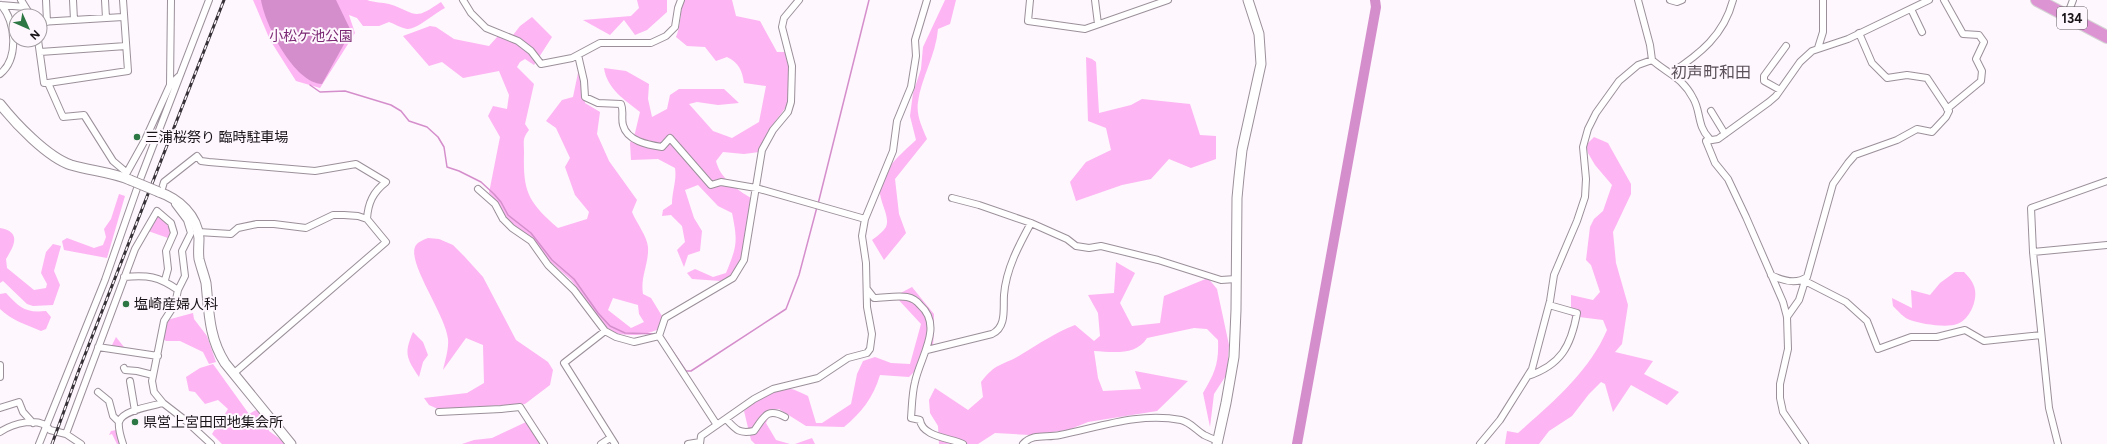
<svg xmlns="http://www.w3.org/2000/svg" width="2107" height="444" viewBox="0 0 2107 444" font-family="Figtree,'Noto Sans JP',sans-serif">
<style>
.green{fill:#fdb5f3;fill-rule:evenodd}
.water{fill:#d58ecc}
.lines{fill:none;stroke-linecap:round;stroke-linejoin:round}
.stream{stroke:#d58ecc;stroke-width:1.5}
.river{stroke:#d58ecc;stroke-width:10}
.street-casing{stroke:#9b909a;stroke-width:8}
.secondary-casing{stroke:#9b909a;stroke-width:11}
.highway-casing{stroke:#d5d5d5;stroke-width:14}
.street{stroke:#fff;stroke-width:6}
.secondary{stroke:#fff;stroke-width:9}
.highway{stroke:#dd94d3;stroke-width:12}
.rail-casing{stroke:#373237;stroke-width:3}
.rail{stroke:#fef7fd;stroke-width:1.5;stroke-dasharray:4.5;stroke-linecap:butt}
.secondary-bridge-casing{stroke:#9b909a;stroke-width:11;stroke-linecap:butt}
.secondary-bridge{stroke:#fff;stroke-width:9}
.poi-dot{fill:#2d7745;stroke:#fef7fd;stroke-width:1.5}
.labels{text-anchor:middle;dominant-baseline:central;stroke-width:4;stroke-linejoin:round;paint-order:stroke}
.shield{fill:#fef7fd;stroke:#5d585d;stroke-width:1}
.shield-label{font-size:13px;font-weight:bold;fill:#181418}
.park-label{font-size:14px;fill:#7b2874;stroke:#fef7fd}
.poi-label{font-size:14px;fill:#181418;stroke:#fef7fd;text-anchor:start}
.quarter-label{font-size:16px;fill:#5a5059;stroke:#fef7fd}
</style>
<rect width="100%" height="100%" fill="#fef7fd"/>
<!-- green -->
<path class="green" d="M253,0H367C375,3 382,2 389,4C418,13 412,22 441,2L445,8C435,13 416,30 407,29C401,28 395,24 389,22L379,26H363L357,18L349,15L355,33L320,88L296,81L270,40Z
M637,0H667V12L647,30L635,35L624,20L610,35L583,20L631,16L639,8Z
M683,0H732L736,16L760,21L777,52H786L790,78L789,103L768,131L759,152L744,154L723,152L716,161C720,178 736,189 751,198L742,259L731,277L721,281L692,279L687,273L695,269L713,277L726,273C737,246 738,242 732,213L718,206L698,185L685,190L694,218L702,231L700,251L688,255L684,267L677,250L685,242L682,226L671,215L662,216L663,210L672,204C672,191 677,180 675,168L658,159L631,160L630,143L635,133L640,112C625,100 607,89 604,68L626,71L649,84L648,99L652,117L667,109L670,95L679,89H724L739,103L718,105L697,102L689,104L713,131L732,138L759,122L766,86L744,83C742,70 739,63 727,57L716,61L705,47L687,46L676,37C681,25 680,13 683,0Z
M945,0H956L950,24L938,29C936,55 921,78 918,102C916,115 922,127 927,139L895,179L899,214L906,233L884,260L872,240C876,237 883,232 886,227C891,216 877,199 880,185C883,169 905,150 916,140L910,116L913,93L921,69L923,47Z
M532,17L552,37L534,65L525,59L520,62L517,67L534,84L525,124L529,130C522,139 524,141 524,153C523,192 528,202 558,228L587,219L589,212L575,195L565,167L570,158L556,128L546,121L562,100L573,97L579,68H583L585,103L600,112L597,134L609,161L637,200L632,212C636,222 647,236 648,247C649,264 640,277 643,294L651,298L662,316L659,329C641,337 628,336 609,332L571,280L547,259L533,240L505,218L496,201L489,193L500,137L488,116L493,106L507,109L509,95L499,71L463,78L442,62L429,66L403,36L430,26L436,27L454,39L489,46L498,36L510,39L520,26ZM613,298L638,305L639,314L644,322L631,328L608,310Z
M1086,57L1092,59L1096,62L1099,113L1131,105L1142,99L1190,104L1200,135L1216,136V159L1191,168L1169,159L1151,179L1122,185L1076,201L1070,182L1086,162L1111,150L1106,128L1088,121Z
M1594,137L1608,143L1631,184V194L1613,232L1616,263L1628,305L1622,344L1615,352L1653,361L1644,374L1679,392L1667,405L1631,385L1613,412L1605,384L1601,382L1589,394L1572,416L1549,431L1539,444H1505L1507,431L1518,433C1552,403 1589,372 1607,330L1603,320L1571,316V295L1593,300L1600,292L1591,265L1586,260L1590,227L1594,219L1603,211L1612,185L1595,165L1588,153L1586,145Z
M119,194L125,196L107,258L64,250L62,241L67,238L94,248L103,245L106,237L104,229L111,219Z
M160,215L169,226L171,234L168,238L148,231L156,216Z
M0,228C22,232 14,246 6,259L7,268L34,290L46,288L47,284L41,273L46,252L53,244L61,246L54,271L60,285L53,305L33,306L27,304L3,281L0,283Z
M428,238L439,239L453,245L464,256L483,277L516,340L548,362L553,370L550,385L525,404L438,409L429,405L424,398L467,393L484,383L483,345L466,338L443,370C445,361 449,349 448,339C446,316 408,264 415,247C417,242 423,240 428,238Z
M1116,262L1135,273L1120,303L1132,326L1160,323L1164,296L1208,278L1217,289L1229,345L1227,374L1214,394L1210,427L1203,393C1215,373 1219,363 1218,340L1207,329L1194,328L1147,338C1136,356 1113,352 1094,351L1098,378L1103,391L1141,389L1135,371L1188,381L1157,411L1088,422L1068,430L1030,435L995,433L978,444H939L938,426L930,413L929,400L935,388L968,410L983,397L981,382C997,361 1003,366 1022,354C1040,343 1055,333 1075,325L1094,341L1100,336L1098,313L1088,295L1114,293Z
M1955,272H1964C1969,277 1974,283 1975,290C1977,302 1969,320 1957,324C1947,328 1921,324 1910,320C1904,318 1898,311 1893,306L1892,298L1912,308L1911,290L1930,295L1940,283Z
M912,287L934,314V329L933,347L917,369L909,377L880,375C873,398 862,412 844,427L806,426L779,409L772,410L766,423L776,440L790,444H755L751,440L744,411C753,403 769,392 780,389C789,386 800,392 808,396L816,423H822L851,404L857,374L863,361L875,357L891,363L910,364L921,324L895,296Z
M6,293C20,308 25,313 46,311L51,317L46,329L41,331C27,325 11,320 0,309V294Z
M193,313L194,319L207,336L216,362L209,364L203,352L180,341H166L163,339L167,320Z
M413,332L423,342L428,355L423,362L419,377C406,358 404,353 413,332Z
M116,337L124,347V349L111,347Z
M213,364L249,414L258,409L266,418L269,431L287,444H222L212,434L228,409L218,400L205,404L195,392L189,391L186,377L200,368Z
M526,422L535,433L545,438L548,444H462L474,440L492,438Z
M116,430L121,444H117L112,434L109,435L111,431Z
M812,438L815,444H795Z"/>
<!-- water -->
<path class="water" d="M261,0H336L350,29L348,37L322,84C294,83 265,25 261,0Z"/>
<g class="lines">
<!-- stream -->
<path class="stream" d="M310,85L320,92L345,91L391,105L401,111L409,121L427,127L438,137L444,147L447,167L459,171L481,182L494,194L501,202L508,215L531,233L552,260L574,279L598,313L610,326L625,333L658,334
M818,204L869,0
M663,337L686,371H691L786,309L799,275L817,207"/>
<!-- river -->
<path class="river" d="M1297,444L1376,7L1375,0"/>
<defs>
<path id="street" d="M21,0L31,16
M46,0L47,22
M73,0L74,20
M105,0L106,18
M463,0L471,13L486,28L518,41L531,51L541,64L572,58L600,43H651L666,36L675,27L678,8L681,0
M1030,0L1028,21L1085,29L1168,0
M1095,0L1098,24
M1638,0L1650,45L1652,60C1668,74 1682,77 1693,98C1701,111 1697,126 1709,138L1706,141L1715,163L1728,179L1746,217L1783,302L1787,317L1788,349L1780,384V398L1783,412L1805,444
M1670,0L1677,2L1682,0
M1944,0L1963,34L1979,35L1984,42L1976,59L1982,71L1981,81L1947,109
M1,5L25,7
M1911,9L1922,32
M2067,16L2073,0
M40,22L123,17
M38,40L44,83H48L63,117L84,115L113,161L126,172
M1818,48L1823,32V0
M40,52L126,46
M578,55L584,81L585,97L598,103L621,104C624,111 621,118 623,125C627,141 648,145 662,147L670,138L711,185L721,182L756,188L865,219
M1671,73C1700,54 1724,35 1733,0
M0,74C19,59 16,21 1,5
M48,83L128,71L123,0
M170,85L171,0
M1780,90L1764,81V76L1786,46
M1711,111L1725,134
M1706,141L1718,139L1769,102L1776,96L1800,62L1812,51L1848,39L1929,0
M125,176L145,140L170,85L178,77
M478,189L495,204L503,219L512,228L531,241L548,265L574,290L605,331L616,337L634,342L659,336
M161,192L164,182L197,156L201,161L209,162L315,171L356,164L386,182C373,192 368,203 367,219
M952,198L979,205L1031,223L1067,239L1076,246L1089,248L1101,246L1158,260L1221,280L1236,279
M198,232L231,234L238,228L257,224H274L306,228L333,215H344L358,216L367,219L386,242L233,374
M2033,252L2107,245
M1771,275C1781,280 1796,285 1807,277L1833,184L1848,163L1855,155L1897,140L1917,129L1932,132L1946,117L1949,111L1927,78L1907,75L1887,78L1872,63L1859,33
M124,277C148,275 158,276 178,290
M1805,279V281L1846,302L1867,321L1878,349L1911,337H1937L1965,330L1984,341L2041,335
M867,289L874,298C884,298 897,295 907,297C912,298 917,301 920,305C944,326 920,357 915,382C912,393 912,406 911,418L920,420C922,437 951,438 963,444
M1787,317L1799,300L1805,281
M605,331L564,363L615,444
M659,336L665,318L733,278L744,260L762,150L773,130L788,112L791,102L792,66L782,27L784,18L799,0
M659,336L717,425
M98,347L158,356
M927,350L992,334C1007,327 1003,308 1004,295C1006,269 1019,245 1031,223
M0,365V377
M124,368L125,370L137,371L153,375
M1528,376C1561,365 1571,346 1577,313L1549,305
M130,381L135,411
M98,392L109,401L113,416L119,422
M163,403L185,420L211,444
M0,408L19,402L23,412L33,423
M439,412L501,409L520,407L544,444
M726,419C736,430 739,434 754,431C764,417 767,407 785,417
M0,432C12,424 40,415 50,430L66,434L81,444
M66,434L135,249L157,211L171,223L174,233L166,251L168,269L165,280
M39,444L105,280L141,177L209,0
M123,444C121,438 118,428 119,422C122,410 153,406 163,403L154,392L152,381L164,321L175,304L178,290L185,276L182,251L191,233L187,220L175,204
M601,444L610,438
M688,444L700,442
M700,444L701,436L754,399L773,389L818,378L848,358L867,353L870,349L872,334L867,307L866,263L862,236L865,219L893,151L897,121L911,87L916,56L915,40L927,0
M1023,444C1033,433 1046,438 1060,435C1100,427 1139,412 1181,420C1190,422 1196,430 1204,435C1208,437 1213,439 1218,441
M1480,444L1500,420L1532,369L1550,301L1554,275L1577,221L1585,197L1586,179L1583,147L1588,129L1596,113L1619,81L1638,65L1652,60
M2058,444L2049,408L2033,252L2031,208L2107,181"/>
<path id="secondary" d="M0,104C15,123 47,157 71,165C91,171 111,172 130,180
M159,192C179,199 197,215 199,238C199,245 198,252 199,259C201,267 204,275 206,283C209,312 209,338 225,363L291,444
M1217,444L1226,403L1234,357L1236,310L1237,198L1239,177L1242,150L1261,64L1259,34L1248,0"/>
<path id="highway" d="M2037,0L2107,37"/>
</defs>
<!-- street casing -->
<use href="#street" class="street-casing"/>
<!-- secondary casing -->
<use href="#secondary" class="secondary-casing"/>
<!-- highway casing -->
<use href="#highway" class="highway-casing"/>
<!-- street -->
<use href="#street" class="street"/>
<!-- secondary -->
<use href="#secondary" class="secondary"/>
<!-- highway -->
<use href="#highway" class="highway"/>
<defs>
<path id="rail" d="M52,444L79,370L224,0"/>
</defs>
<!-- rail casing -->
<use href="#rail" class="rail-casing"/>
<!-- rail -->
<use href="#rail" class="rail"/>
<defs>
<path id="secondary-bridge" d="M130,180L159,192"/>
</defs>
<!-- secondary-bridge casing -->
<use href="#secondary-bridge" class="secondary-bridge-casing"/>
<!-- secondary-bridge -->
<use href="#secondary-bridge" class="secondary-bridge"/>
</g>
<!-- markers -->
<g class="poi-dot">
<circle cx="137" cy="137" r="4"/>
<circle cx="126" cy="304" r="4"/>
<circle cx="135" cy="422" r="4"/>
</g>
<g class="labels">
<!-- shield labels -->
<rect class="shield" x="2057" y="7" width="30" height="22" rx="3"/>
<g class="shield-label">
<text x="2072" y="18">134</text>
</g>
<!-- park labels -->
<g class="park-label">
<text x="311" y="36">小松ケ池公園</text>
</g>
<!-- poi labels -->
<g class="poi-label">
<text x="145" y="137">三浦桜祭り 臨時駐車場</text>
<text x="134" y="304">塩崎産婦人科</text>
<text x="143" y="422">県営上宮田団地集会所</text>
</g>
<!-- quarter labels -->
<g class="quarter-label">
<text x="1711" y="72">初声町和田</text>
</g>
</g>
<!-- north arrow -->
<g transform="translate(28 28) rotate(135)"><circle r="19" fill="#fef7fd" stroke="#a29ca1"/>
<path d="M0-3L7 15L0 10L-7 15Z" fill="#2d7745"/>
<text y="-6" font-size="11" font-weight="bold" text-anchor="middle" fill="#181418">N</text>
</g>
</svg>
